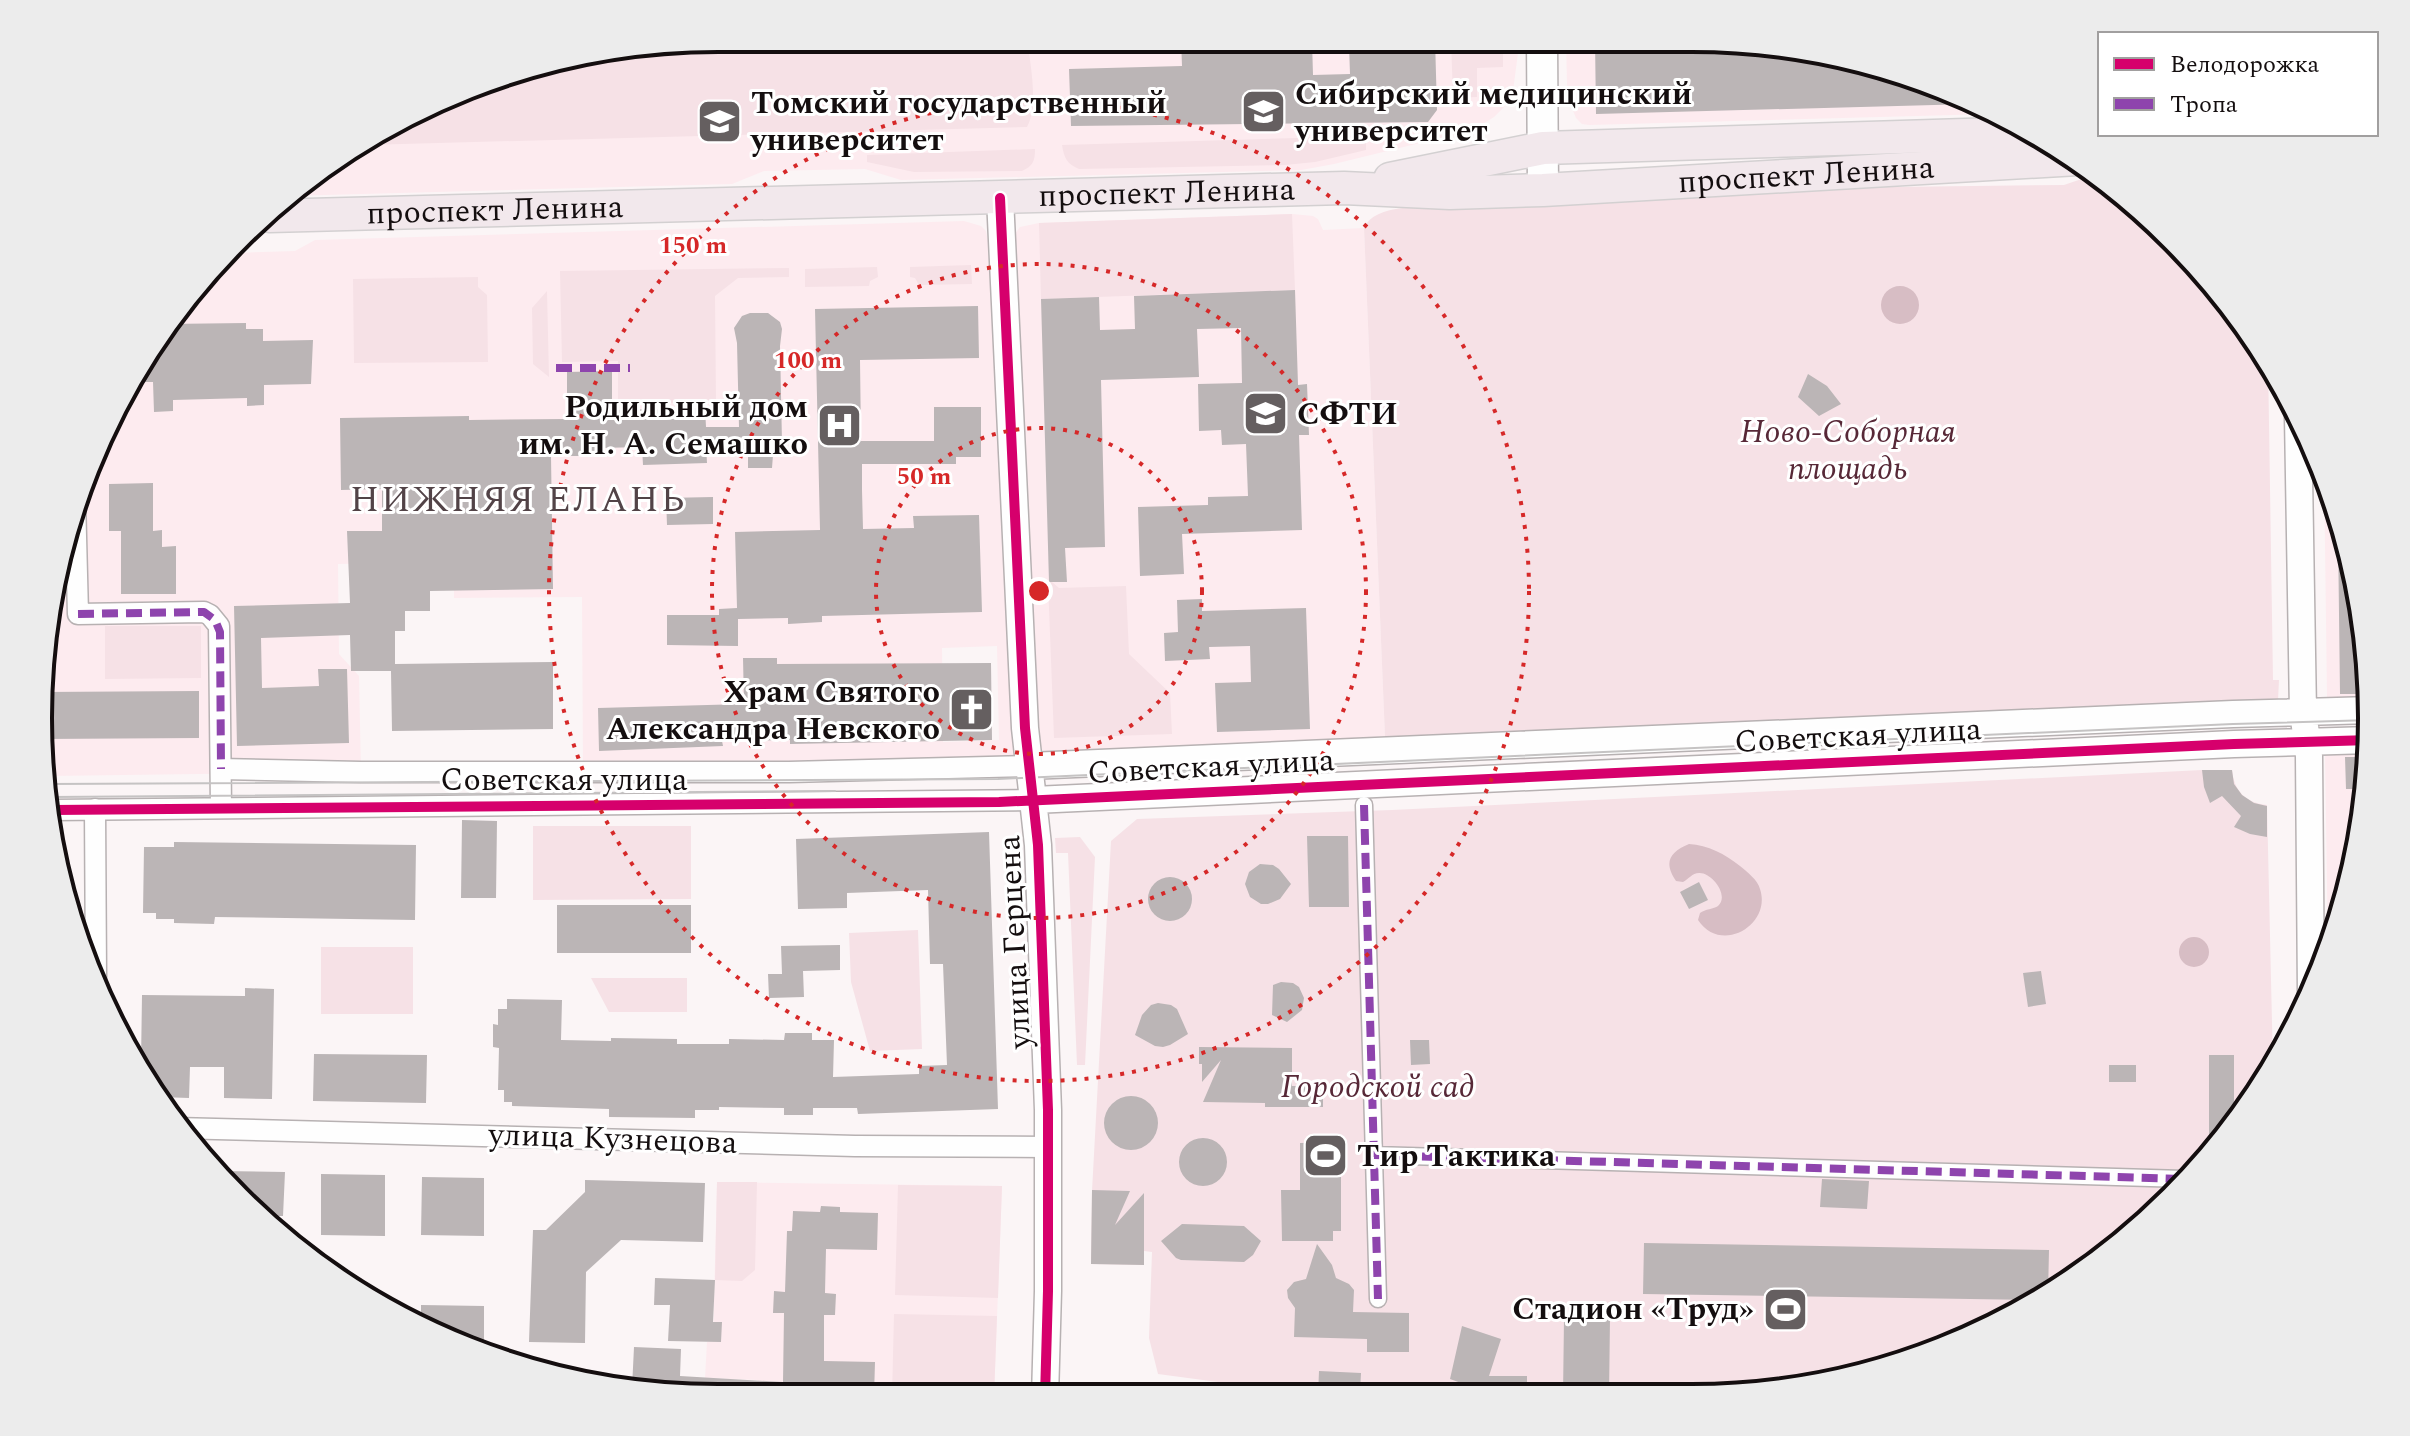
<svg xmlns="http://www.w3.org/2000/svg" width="2410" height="1436" viewBox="0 0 2410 1436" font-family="Spectral,serif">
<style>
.built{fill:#fdebef;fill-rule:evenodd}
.green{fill:#f6e1e6}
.water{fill:#d7bdc4}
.building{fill:#bbb5b6}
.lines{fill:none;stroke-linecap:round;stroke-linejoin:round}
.pedestrian-casing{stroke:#b7b1b2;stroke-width:19}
.minor-casing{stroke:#b7b1b2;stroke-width:23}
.tertiary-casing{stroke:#b7b1b2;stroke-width:29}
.secondary-casing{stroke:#b7b1b2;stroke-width:33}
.primary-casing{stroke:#d3d0d1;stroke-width:35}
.pedestrian{stroke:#fefefe;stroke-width:16}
.minor{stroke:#fefefe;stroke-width:20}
.tertiary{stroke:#fefefe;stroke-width:26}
.secondary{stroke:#fefefe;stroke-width:30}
.primary{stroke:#f2e8ec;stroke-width:32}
.tram{stroke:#c5c3c3;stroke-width:2}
.quiet{stroke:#8e44ad;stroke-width:8;stroke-dasharray:16 8;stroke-linecap:butt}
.cycleway-casing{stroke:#fff;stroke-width:15}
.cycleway{stroke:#d6006c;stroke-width:10}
.ring{fill:none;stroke:#d62828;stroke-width:4;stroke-dasharray:4 8}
.labels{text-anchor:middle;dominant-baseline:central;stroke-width:6;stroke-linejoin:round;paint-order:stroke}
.poi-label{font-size:32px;font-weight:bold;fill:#140e0f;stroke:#fff;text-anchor:start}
.street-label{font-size:32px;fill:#140e0f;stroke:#fff}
.park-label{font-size:32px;font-style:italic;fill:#572837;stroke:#fff}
.quarter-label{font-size:36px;letter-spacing:2px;fill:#524347;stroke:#fff}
.rim{fill:none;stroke:#140e0f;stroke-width:4}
.centre{fill:#d62828;stroke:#fff;stroke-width:4}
.ring-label{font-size:24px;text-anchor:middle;font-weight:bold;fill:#d62828;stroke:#fff;stroke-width:6;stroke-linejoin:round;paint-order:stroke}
</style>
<rect width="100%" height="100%" fill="#fbf5f6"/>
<!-- built -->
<path class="built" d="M718,38L1519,39L1518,53L1513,91L1505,106L1494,117L1481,125L1465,132L1334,164L1301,170L901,180L865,169L764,171L732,184L288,196L304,178L500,74Z
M1566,39H1737L1911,74L1991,114L1589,125L1582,124L1576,118L1570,103L1567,84Z
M1292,214L1313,216L1318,219L1323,230L1364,228L1385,737L1382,744L1312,741L1061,752L1057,757H1048L1038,751L1015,234L1020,227L1039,223Z
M964,221L981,226L986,231L988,242L1005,506L1015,751L1011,759L583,768L582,597L454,598V562L338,564L339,654L359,676L361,772L48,776L38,718L74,500L153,340L234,253L295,251L315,240ZM997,646L999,740L943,742L942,648Z
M2324,469L2359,586L2370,703L2332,702L2327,697Z
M2370,743L2359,851L2328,953L2325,752Z
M717,1182L1002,1186L994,1397H758V1380L705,1378L707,1342L713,1341Z"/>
<!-- green -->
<path class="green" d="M718,38H1027C1030,63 1039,105 1027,127L366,145L500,74Z
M1451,39H1503V67L1477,68V97L1453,98Z
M1366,136V150L1315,162L1285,165L1079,169C1067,164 1064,158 1062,145Z
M1035,149C1035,161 1033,166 1022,171L914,172L867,162V155Z
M2096,174L2173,237L2258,341L2268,360L2273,680H2279L2278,700L2224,706L2219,701L1385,737L1364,228C1374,203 1427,207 1451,205L1867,183L1893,187L2064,185Z
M1292,214L1295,290L1041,299L1039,223Z
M971,265L972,284L919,285L915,278L910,277V267Z
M877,267L878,277L870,281L869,286L805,287V269Z
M789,268V277L738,278L715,296L716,402L618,404V361L562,362L560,271Z
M478,277V287L487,295L488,362L354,363L353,279Z
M547,291L549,377L533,364L532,308Z
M1048,582H1052L1059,588L1126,586L1129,654L1170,693L1172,734L1054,738Z
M105,626H201V678L105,679Z
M2202,770H2232C2234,791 2246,803 2267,805L2273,1066L2257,1096L2141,1229L2032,1307L1868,1375L1737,1397H1285V1391L1158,1374L1149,1338L1152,1252L1144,1251V1265L1091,1264L1092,1191L1111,841L1137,819L1392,810Z
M533,826H691V899L533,900Z
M1080,837L1095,857L1085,1065H1077L1068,853H1056L1055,838Z
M918,930L922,1049L870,1051L851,982L849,933Z
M321,947H413V1014H321Z
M591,978H687V1012H609Z
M717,1182H757L755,1270L742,1281L715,1280Z
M898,1185L1002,1186L998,1298L895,1295Z
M894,1314L997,1316L994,1397H892Z"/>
<!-- water -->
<path class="water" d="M1881 305a19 19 0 1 1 38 0a19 19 0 1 1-38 0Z
M1689,844C1708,845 1725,854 1740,866C1747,872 1758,880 1760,889C1772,925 1721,955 1698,920L1700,913C1705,909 1714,909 1718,906C1730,895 1711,872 1699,873C1692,873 1689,879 1683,882L1676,881C1663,862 1670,852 1689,844Z
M2179 952a15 15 0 1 1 30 0a15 15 0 1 1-30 0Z"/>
<!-- building -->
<path class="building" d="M1181,39H1213V44L1312,41L1313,75L1350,74L1349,45L1388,44V39H1435L1437,110L1428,122L1071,126L1069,69L1182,66Z
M1642,39V50L1771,46L1911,74L1971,104L1596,114L1595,40Z
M1295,290L1298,385L1307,384L1309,435H1299L1302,530L1182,534L1184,574L1140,576L1138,507L1208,505V497L1248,496L1246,444L1222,445L1221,430L1199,431L1198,384L1242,383L1241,328L1197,329L1199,377L1101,380L1105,547L1065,548L1067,582H1049L1041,299L1099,297L1100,330L1135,329L1134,296Z
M978,306L979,358L860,360L861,441H934V407H981V457H956V464H862V490L863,529L914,528L913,516L979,515L982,612L822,616V622L788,624V618L738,619V646L667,645V615H719V609L737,608L735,532L820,530L815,309Z
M750,313H768L780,322L782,329L780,346L782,443L773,455L772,468H748V454L738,444L706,445L707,463L643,465L642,447L600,448V456H551L553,589L430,591V611H405V631H395V664L553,662V729L392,731L391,671H351L350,635L261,638L262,688L319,686L318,669H347L349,743L237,746L234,606L350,603L347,531H382V489L341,490L340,418L469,416V420L567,419V372L612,371V410L705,408L706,427H739L737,343L734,328L742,316Z
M246,323V329H263V341L313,340L311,384L264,385V405L247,406V398L173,400V411L154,412L153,382H132L153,340L167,324Z
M1808,374L1827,386L1841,404L1819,416L1798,397Z
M153,483V531L162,530V547L176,546V594H121V531H109V484Z
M713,497V524L667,525L666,498Z
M2338,534H2343L2359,586L2370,694H2340Z
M1202,599V611L1306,608L1310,729L1217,732L1215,683L1251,682L1250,646L1209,647L1210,659L1165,661L1164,633L1178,632L1177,600Z
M743,658H777V664L991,663L992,740L790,744V740L722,741L723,746L599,751L598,708L744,704Z
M199,691V738L42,739L38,718L42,692Z
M2345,757H2368L2365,789H2346Z
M2202,770H2232L2234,784L2242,795L2254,803L2267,806V837L2250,834L2234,827L2241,816L2222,796L2210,803L2204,787Z
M462,820L497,821L496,898H461Z
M989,832L998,1109L858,1114L857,1108H813V1115H784V1108L719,1107V1110H695V1118L609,1117V1109L512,1106V1102H504V1090H498L499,1048L493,1047V1024L498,1025V1009H507V999L562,1000L561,1040L611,1041V1038L677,1039V1044H729V1039L784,1040L785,1033H812V1040H834L833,1077L919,1074V1066L947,1065L943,964H930L928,890L847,893V908L798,909L796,839Z
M1307,836H1348L1349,907H1309Z
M174,842L416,845L415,920L215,917L214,924L174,923V919H156V913H143L144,847H174Z
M1260,864L1273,865L1279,869L1291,884L1280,899L1268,904H1261L1250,897L1245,884L1249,872Z
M1148 899a22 22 0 1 1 44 0a22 22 0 1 1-44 0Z
M1699,882L1708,900L1689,909L1680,892Z
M557,905H691V953H557Z
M840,945V970L803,971L804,997L769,998L768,974H782L781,946Z
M2041,971L2046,1004L2028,1007L2023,973Z
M1281,982L1293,983L1299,987L1304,998L1302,1010L1287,1022L1272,1015L1273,985Z
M245,988L274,989L272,1099L224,1098V1067H190L189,1098L160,1097L141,1062L142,995L245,996Z
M1158,1003L1171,1005L1177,1009L1188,1034L1170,1045L1163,1047L1155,1046L1135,1035L1142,1015L1151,1005Z
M1410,1040H1429L1430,1064L1411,1065Z
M1199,1047L1292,1048V1086H1323V1107H1265V1103L1203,1102L1221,1060L1202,1082V1064H1199Z
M314,1054L427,1055L426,1103L313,1101Z
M2209,1055H2234V1123L2209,1151Z
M2109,1065H2136V1082H2109Z
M1104 1123a27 27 0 1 1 54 0a27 27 0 1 1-54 0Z
M1179 1162a24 24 0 1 1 48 0a24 24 0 1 1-48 0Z
M1341,1142V1231H1333V1241H1282L1281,1190H1300V1143Z
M220,1171L285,1172L283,1216H268Z
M321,1174L385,1175V1236L321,1235Z
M422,1177L484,1178V1236L421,1235Z
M1822,1179L1869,1181L1867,1209L1820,1207Z
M585,1180L705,1183L703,1242L621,1240L586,1272L585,1343L529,1342L533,1230H546L585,1192Z
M1092,1190L1130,1191L1115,1225L1144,1193V1265L1091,1264Z
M821,1206L840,1207V1212L878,1213L877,1250L826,1249L825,1293L836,1294L835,1315H824V1361L875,1362L874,1396H673L632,1388L634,1347L681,1349L680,1376L783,1382L784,1313H773L774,1291L785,1292L787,1231H792L793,1211L820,1212Z
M1182,1224L1244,1226L1261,1241L1253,1255L1244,1262L1181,1260L1176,1258L1161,1241Z
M1644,1243L2049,1250L2048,1295L2041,1300L1643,1294Z
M1317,1244L1332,1265L1336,1278L1349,1284L1354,1290L1353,1312L1409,1313V1352H1367V1339L1294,1337L1295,1308L1288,1298L1287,1290L1294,1282L1306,1279Z
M655,1278L715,1280L713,1322H722L721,1342L668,1341L670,1305H654Z
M421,1305L484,1306V1354L421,1323Z
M1564,1318H1610L1609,1396H1563Z
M1462,1326L1501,1339L1489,1376H1527V1396H1457L1461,1383L1450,1379Z
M1319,1371L1361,1373L1360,1392L1346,1391V1396H1318Z"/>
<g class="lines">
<defs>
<path id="pedestrian" d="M1364,805L1378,1299
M1374,1155L2184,1179"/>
<path id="minor" d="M75,498L78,614L204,612L210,615L219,626L221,808
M221,769L361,772H789L1029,766
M95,809L96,977
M53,810L1034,800
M176,1128L855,1146L1049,1147"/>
<path id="tertiary" d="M1000,198L1025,728L1038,845L1048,1110V1291L1045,1397
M2298,417L2303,712L2309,756L2311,996
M1029,766L2233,714L2371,710
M1034,800L2234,744L2370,740"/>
<path id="secondary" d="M1542,39L1543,190"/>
<g id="primary">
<path d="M1390,179L1543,148L2031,133"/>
<path id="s1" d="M269,216L1344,188L1450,193L1543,190L2078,159"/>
</g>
</defs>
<!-- pedestrian casing -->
<use href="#pedestrian" class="pedestrian-casing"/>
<!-- minor casing -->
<use href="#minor" class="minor-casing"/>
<!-- tertiary casing -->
<use href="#tertiary" class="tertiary-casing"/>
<!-- secondary casing -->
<use href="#secondary" class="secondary-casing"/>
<!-- primary casing -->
<use href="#primary" class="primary-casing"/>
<!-- pedestrian -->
<use href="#pedestrian" class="pedestrian"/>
<!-- minor -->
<use href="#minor" class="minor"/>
<!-- tertiary -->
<use href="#tertiary" class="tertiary"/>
<!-- secondary -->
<use href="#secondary" class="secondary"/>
<!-- primary -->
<use href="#primary" class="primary"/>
<!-- tram -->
<path class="tram" d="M49,784L998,779L2233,724L2372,720
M51,797L835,791"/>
<!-- quiet -->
<path class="quiet" d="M556,368H630
M78,614L204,612L215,620L220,632L221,769
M1364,805L1378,1299
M1374,1155L2184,1179"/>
<defs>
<path id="cycleway" d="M1000,198L1025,728L1038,845L1048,1110V1291L1045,1397
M53,810L999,802L2234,744L2370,740"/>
</defs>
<!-- cycleway casing -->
<use href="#cycleway" class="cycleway-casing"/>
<!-- cycleway -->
<use href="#cycleway" class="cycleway"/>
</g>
<!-- distance rings -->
<g class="ring">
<circle cx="1039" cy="591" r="163"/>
<circle cx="1039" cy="591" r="327"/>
<circle cx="1039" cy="591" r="490"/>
</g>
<!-- icons -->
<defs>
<symbol id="university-square" viewBox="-11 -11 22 22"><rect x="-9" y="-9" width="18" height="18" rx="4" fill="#655f60" stroke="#fff"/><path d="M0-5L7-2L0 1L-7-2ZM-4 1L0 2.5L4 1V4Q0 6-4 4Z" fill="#fff"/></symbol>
<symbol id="hospital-square" viewBox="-11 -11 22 22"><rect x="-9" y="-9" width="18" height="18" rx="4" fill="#655f60" stroke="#fff"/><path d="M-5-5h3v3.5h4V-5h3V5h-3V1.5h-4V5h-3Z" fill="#fff"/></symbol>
<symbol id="church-square" viewBox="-11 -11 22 22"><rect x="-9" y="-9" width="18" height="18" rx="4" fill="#655f60" stroke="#fff"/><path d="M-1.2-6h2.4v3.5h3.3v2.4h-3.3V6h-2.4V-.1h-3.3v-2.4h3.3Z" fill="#fff"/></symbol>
<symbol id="stadium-square" viewBox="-11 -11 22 22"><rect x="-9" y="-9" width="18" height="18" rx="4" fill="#655f60" stroke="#fff"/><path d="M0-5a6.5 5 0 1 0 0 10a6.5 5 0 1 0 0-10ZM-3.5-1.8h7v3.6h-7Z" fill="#fff"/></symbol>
</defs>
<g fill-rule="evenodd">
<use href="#university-square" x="1238" y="86" width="51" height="51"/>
<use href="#university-square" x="694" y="96" width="51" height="51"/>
<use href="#university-square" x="1240" y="388" width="51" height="51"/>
<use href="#hospital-square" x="814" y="400" width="51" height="51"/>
<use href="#church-square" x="946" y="684" width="51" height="51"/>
<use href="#stadium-square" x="1300" y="1130" width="51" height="51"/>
<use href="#stadium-square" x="1760" y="1284" width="51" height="51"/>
</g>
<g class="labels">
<!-- poi labels -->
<g class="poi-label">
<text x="1295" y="94">Сибирский медицинский<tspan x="1295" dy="37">университет</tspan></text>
<text x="751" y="103">Томский государственный<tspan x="751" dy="37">университет</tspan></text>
<text x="808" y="407" text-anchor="end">Родильный дом<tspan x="808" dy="37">им. Н. А. Семашко</tspan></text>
<text x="1297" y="414">СФТИ</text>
<text x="940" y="692" text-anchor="end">Храм Святого<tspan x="940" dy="37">Александра Невского</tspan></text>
<text x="1357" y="1156">Тир Тактика</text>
<text x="1754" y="1309" text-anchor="end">Стадион «Труд»</text>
</g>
<!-- street labels -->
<g class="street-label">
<text stroke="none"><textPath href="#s1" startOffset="1538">проспект Ленина</textPath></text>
<text stroke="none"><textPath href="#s1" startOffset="898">проспект Ленина</textPath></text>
<text stroke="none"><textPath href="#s1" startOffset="226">проспект Ленина</textPath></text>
<text transform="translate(1858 736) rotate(-3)">Советская улица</text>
<text transform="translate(1211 767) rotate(-3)">Советская улица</text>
<text x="564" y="780">Советская улица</text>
<text transform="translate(1015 942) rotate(-93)">улица Герцена</text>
<text transform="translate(613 1139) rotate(2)">улица Кузнецова</text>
</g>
<!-- park labels -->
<g class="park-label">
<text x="1848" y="432">Ново-Соборная<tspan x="1848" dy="37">площадь</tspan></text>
<text x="1378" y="1087">Городской сад</text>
</g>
<!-- quarter labels -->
<g class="quarter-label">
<text x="518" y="500">НИЖНЯЯ ЕЛАНЬ</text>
</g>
</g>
<!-- crop -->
<path d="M0 0H2410V1436H0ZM718 52H1692A666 666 0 0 1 2358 718V718A666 666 0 0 1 1692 1384H718A666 666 0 0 1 52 718V718A666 666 0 0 1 718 52Z" fill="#ececec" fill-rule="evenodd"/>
<path class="rim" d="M718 52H1692A666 666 0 0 1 2358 718V718A666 666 0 0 1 1692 1384H718A666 666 0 0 1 52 718V718A666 666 0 0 1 718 52Z"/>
<circle cx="1039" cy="591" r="12" class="centre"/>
<g class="ring-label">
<text x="693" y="253">150 m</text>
<text x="808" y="368">100 m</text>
<text x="924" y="484">50 m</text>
</g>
<!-- legend -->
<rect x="2098" y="32" width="280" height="104" fill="#ffffff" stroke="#a19f9f" stroke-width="2"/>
<rect x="2114" y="58" width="40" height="12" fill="#d6006c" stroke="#a19f9f" stroke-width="2"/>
<text x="2170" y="72" font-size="24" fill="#140e0f">Велодорожка</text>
<rect x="2114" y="98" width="40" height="12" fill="#8e44ad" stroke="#a19f9f" stroke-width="2"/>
<text x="2170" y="112" font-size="24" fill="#140e0f">Тропа</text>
</svg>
